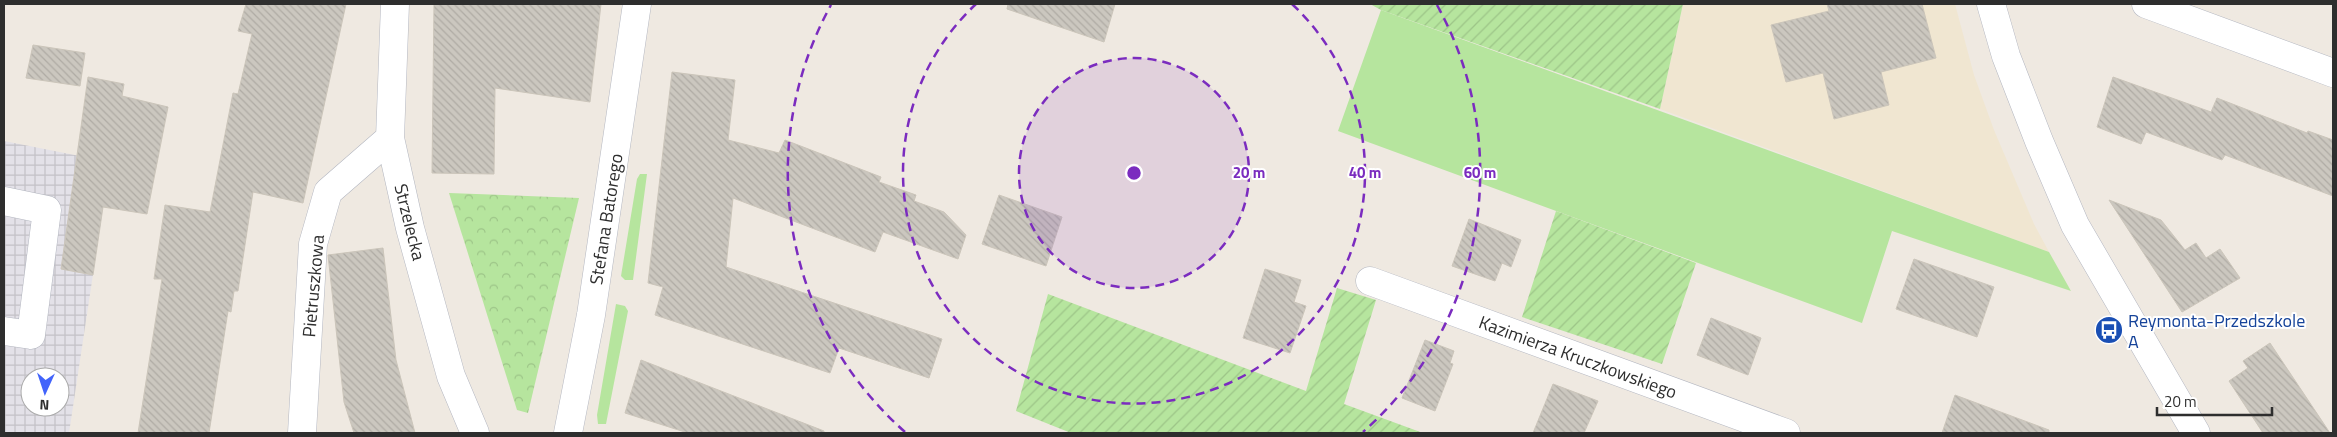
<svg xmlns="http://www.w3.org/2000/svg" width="2337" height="437" viewBox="0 0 2337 437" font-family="'Titillium Web',sans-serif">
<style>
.industrial{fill:url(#industrial-grid);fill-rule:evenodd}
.education{fill:#f0e6d1}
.grass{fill:#b6e59e}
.park{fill:url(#park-crowns)}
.garden{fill:url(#garden-furrows)}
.building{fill:url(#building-back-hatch);stroke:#cbc5ba}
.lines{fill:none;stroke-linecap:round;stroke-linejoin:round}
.minor-casing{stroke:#b4b7c1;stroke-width:29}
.tertiary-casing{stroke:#b4b7c1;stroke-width:29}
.minor{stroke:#fff;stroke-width:28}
.tertiary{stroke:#fff;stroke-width:28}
.ring{fill:none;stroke:#7b2cbf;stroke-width:2.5;stroke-dasharray:9 6}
.labels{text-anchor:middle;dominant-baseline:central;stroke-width:4;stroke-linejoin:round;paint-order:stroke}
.street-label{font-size:18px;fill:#2e2e2e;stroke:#fff}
.transit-label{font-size:18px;fill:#164399;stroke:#fff;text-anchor:start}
.centre{fill:#7b2cbf;stroke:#fff;stroke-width:2.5}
.ring-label{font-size:15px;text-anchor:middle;font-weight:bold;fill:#7b2cbf;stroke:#fff;stroke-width:4;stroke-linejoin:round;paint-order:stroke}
</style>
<defs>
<pattern id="industrial-grid" width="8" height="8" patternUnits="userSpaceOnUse" patternTransform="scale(1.25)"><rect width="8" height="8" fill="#e3e1e8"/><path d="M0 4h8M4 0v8" fill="none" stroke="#c3c1c7"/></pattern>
<pattern id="park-crowns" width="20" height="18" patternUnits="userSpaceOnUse" patternTransform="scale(1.25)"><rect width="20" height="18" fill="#b6e59e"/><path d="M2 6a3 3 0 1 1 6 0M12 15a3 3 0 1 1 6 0" fill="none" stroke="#9dc588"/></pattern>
<pattern id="garden-furrows" width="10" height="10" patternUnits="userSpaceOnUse" patternTransform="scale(1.25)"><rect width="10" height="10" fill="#b6e59e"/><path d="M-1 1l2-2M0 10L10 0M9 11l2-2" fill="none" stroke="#9dc588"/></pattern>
<pattern id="building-back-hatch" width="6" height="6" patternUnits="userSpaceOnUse" patternTransform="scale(1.25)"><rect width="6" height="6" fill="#cbc7bf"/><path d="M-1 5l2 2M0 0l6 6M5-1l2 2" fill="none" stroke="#afaba4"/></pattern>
</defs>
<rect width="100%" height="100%" fill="#efe9e1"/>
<!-- industrial -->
<path class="industrial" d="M4,141L110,162L69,433H4ZM30,377H60V407H30Z"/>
<!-- education -->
<path class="education" d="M1683,4H1955L1974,75L1994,130L2034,224L2049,252L1660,109Z"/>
<!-- grass -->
<path class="grass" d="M1381,10L2049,252L2071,291L1892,231L1862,323L1338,131Z
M640,174H647L633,280H625L621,276L637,179Z
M616,304L625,306L628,311L606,424H598L597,415Z"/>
<!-- park -->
<path class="park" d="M449,193L579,198L528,413L517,410Z"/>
<!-- garden -->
<path class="garden" d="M1370,4H1683L1660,109L1381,10Z
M1556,211L1696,263L1662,364L1522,317Z
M1337,288L1376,300L1344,404L1423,433H1071L1016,411L1048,294L1306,391Z"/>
<!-- building -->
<path class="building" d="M246,4H346L303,203L253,192L238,291H234L231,312L228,311L209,433H138L162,279H154L165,205L210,212L233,93L238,94L252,34L238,31Z
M434,4H601L590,102L495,88L494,174L432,173Z
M1008,4H1115L1104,42L1007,9Z
M1827,4H1922L1936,58L1881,72L1889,105L1834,119L1823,73L1786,82L1771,25L1829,11Z
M33,45L85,53L80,86L26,78Z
M672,72L735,80L728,140L779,153L785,140L881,177L879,182L916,195L914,201L944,212L966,235L958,259L883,232L875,252L733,198L726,267L942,339L929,378L839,348L830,373L655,315L663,287L648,283Z
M88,77L124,84L122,96L168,107L147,214L103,207L93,275L61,269Z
M2113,77L2211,112L2217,98L2307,133L2308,131L2333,140V196L2225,155L2222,160L2146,132L2141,144L2097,127Z
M999,195L1062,217L1046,266L982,244Z
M2109,200L2161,220L2185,250L2196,243L2206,258L2220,249L2240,278L2182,312Z
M1469,219L1521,240L1511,267L1502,263L1495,281L1452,266Z
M383,248L396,360L415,433H354L344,402L328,255Z
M1914,259L1994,287L1977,337L1896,309Z
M1265,269L1301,280L1294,302L1306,306L1290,353L1243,338Z
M1711,318L1761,338L1748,375L1697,355Z
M1425,340L1454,351L1450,363L1453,364L1435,411L1402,398Z
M2270,343L2330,433H2263L2229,381L2248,368L2243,361Z
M641,360L824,431V433H688L625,413Z
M1553,384L1598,401L1584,433H1533Z
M1955,395L2049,430V433H1942Z"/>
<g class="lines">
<defs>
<path id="minor" d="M395,4L390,138L410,228L451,376L475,433
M1991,4L2006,56L2039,141L2075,225L2196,433
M2146,4L2333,73
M4,201L47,210L31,335L4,331
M1370,281L1786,433
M302,433L313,244L328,192L390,138"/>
<path id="tertiary" d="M568,433L591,315L637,4"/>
</defs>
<!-- minor casing -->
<use href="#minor" class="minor-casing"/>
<!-- tertiary casing -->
<use href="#tertiary" class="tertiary-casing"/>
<!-- minor -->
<use href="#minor" class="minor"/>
<!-- tertiary -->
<use href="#tertiary" class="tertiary"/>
</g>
<!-- distance rings -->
<circle cx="1134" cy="173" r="115" fill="#7b2cbf" fill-opacity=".12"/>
<g class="ring">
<circle cx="1134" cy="173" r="115"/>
<path d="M1292 4A231 231 0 1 1 976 4"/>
<path d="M905 432A346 346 0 0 1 831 5M1437 5A346 346 0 0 1 1363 432"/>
</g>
<!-- icons -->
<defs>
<symbol id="bus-disc" viewBox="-11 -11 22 22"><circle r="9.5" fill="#1a4fb4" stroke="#fff"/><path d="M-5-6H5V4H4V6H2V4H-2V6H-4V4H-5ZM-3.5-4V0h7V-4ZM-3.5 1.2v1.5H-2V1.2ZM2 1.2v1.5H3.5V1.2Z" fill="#fff"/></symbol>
</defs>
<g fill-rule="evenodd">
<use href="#bus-disc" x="2093" y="314" width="32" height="32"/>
</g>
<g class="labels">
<!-- street labels -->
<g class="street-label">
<text transform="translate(606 219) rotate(-81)">Stefana Batorego</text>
<text transform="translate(410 222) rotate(76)">Strzelecka</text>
<text transform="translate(313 286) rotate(-85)">Pietruszkowa</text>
<text transform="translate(1578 357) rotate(20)">Kazimierza Kruczkowskiego</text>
</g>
<!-- transit labels -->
<g class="transit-label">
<text x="2128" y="320">Reymonta-Przedszkole<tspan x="2128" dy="21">A</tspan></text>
</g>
</g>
<circle cx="1134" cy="173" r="8" class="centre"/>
<g class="ring-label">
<text x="1249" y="178">20 m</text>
<text x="1365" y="178">40 m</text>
<text x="1480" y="178">60 m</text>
</g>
<!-- border -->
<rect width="2337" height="437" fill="none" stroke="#2e2e2e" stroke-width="10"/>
<!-- north arrow -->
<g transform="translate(45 392) rotate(183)"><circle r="24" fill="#ffffff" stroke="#ababab"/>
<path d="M0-4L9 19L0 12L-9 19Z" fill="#4264fb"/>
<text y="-8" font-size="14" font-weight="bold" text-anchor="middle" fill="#2e2e2e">N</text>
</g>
<!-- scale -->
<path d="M2157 407v8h115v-8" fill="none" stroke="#2e2e2e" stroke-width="2.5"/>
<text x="2164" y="407" font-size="15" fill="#2e2e2e" stroke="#ffffff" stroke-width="4" paint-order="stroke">20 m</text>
</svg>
